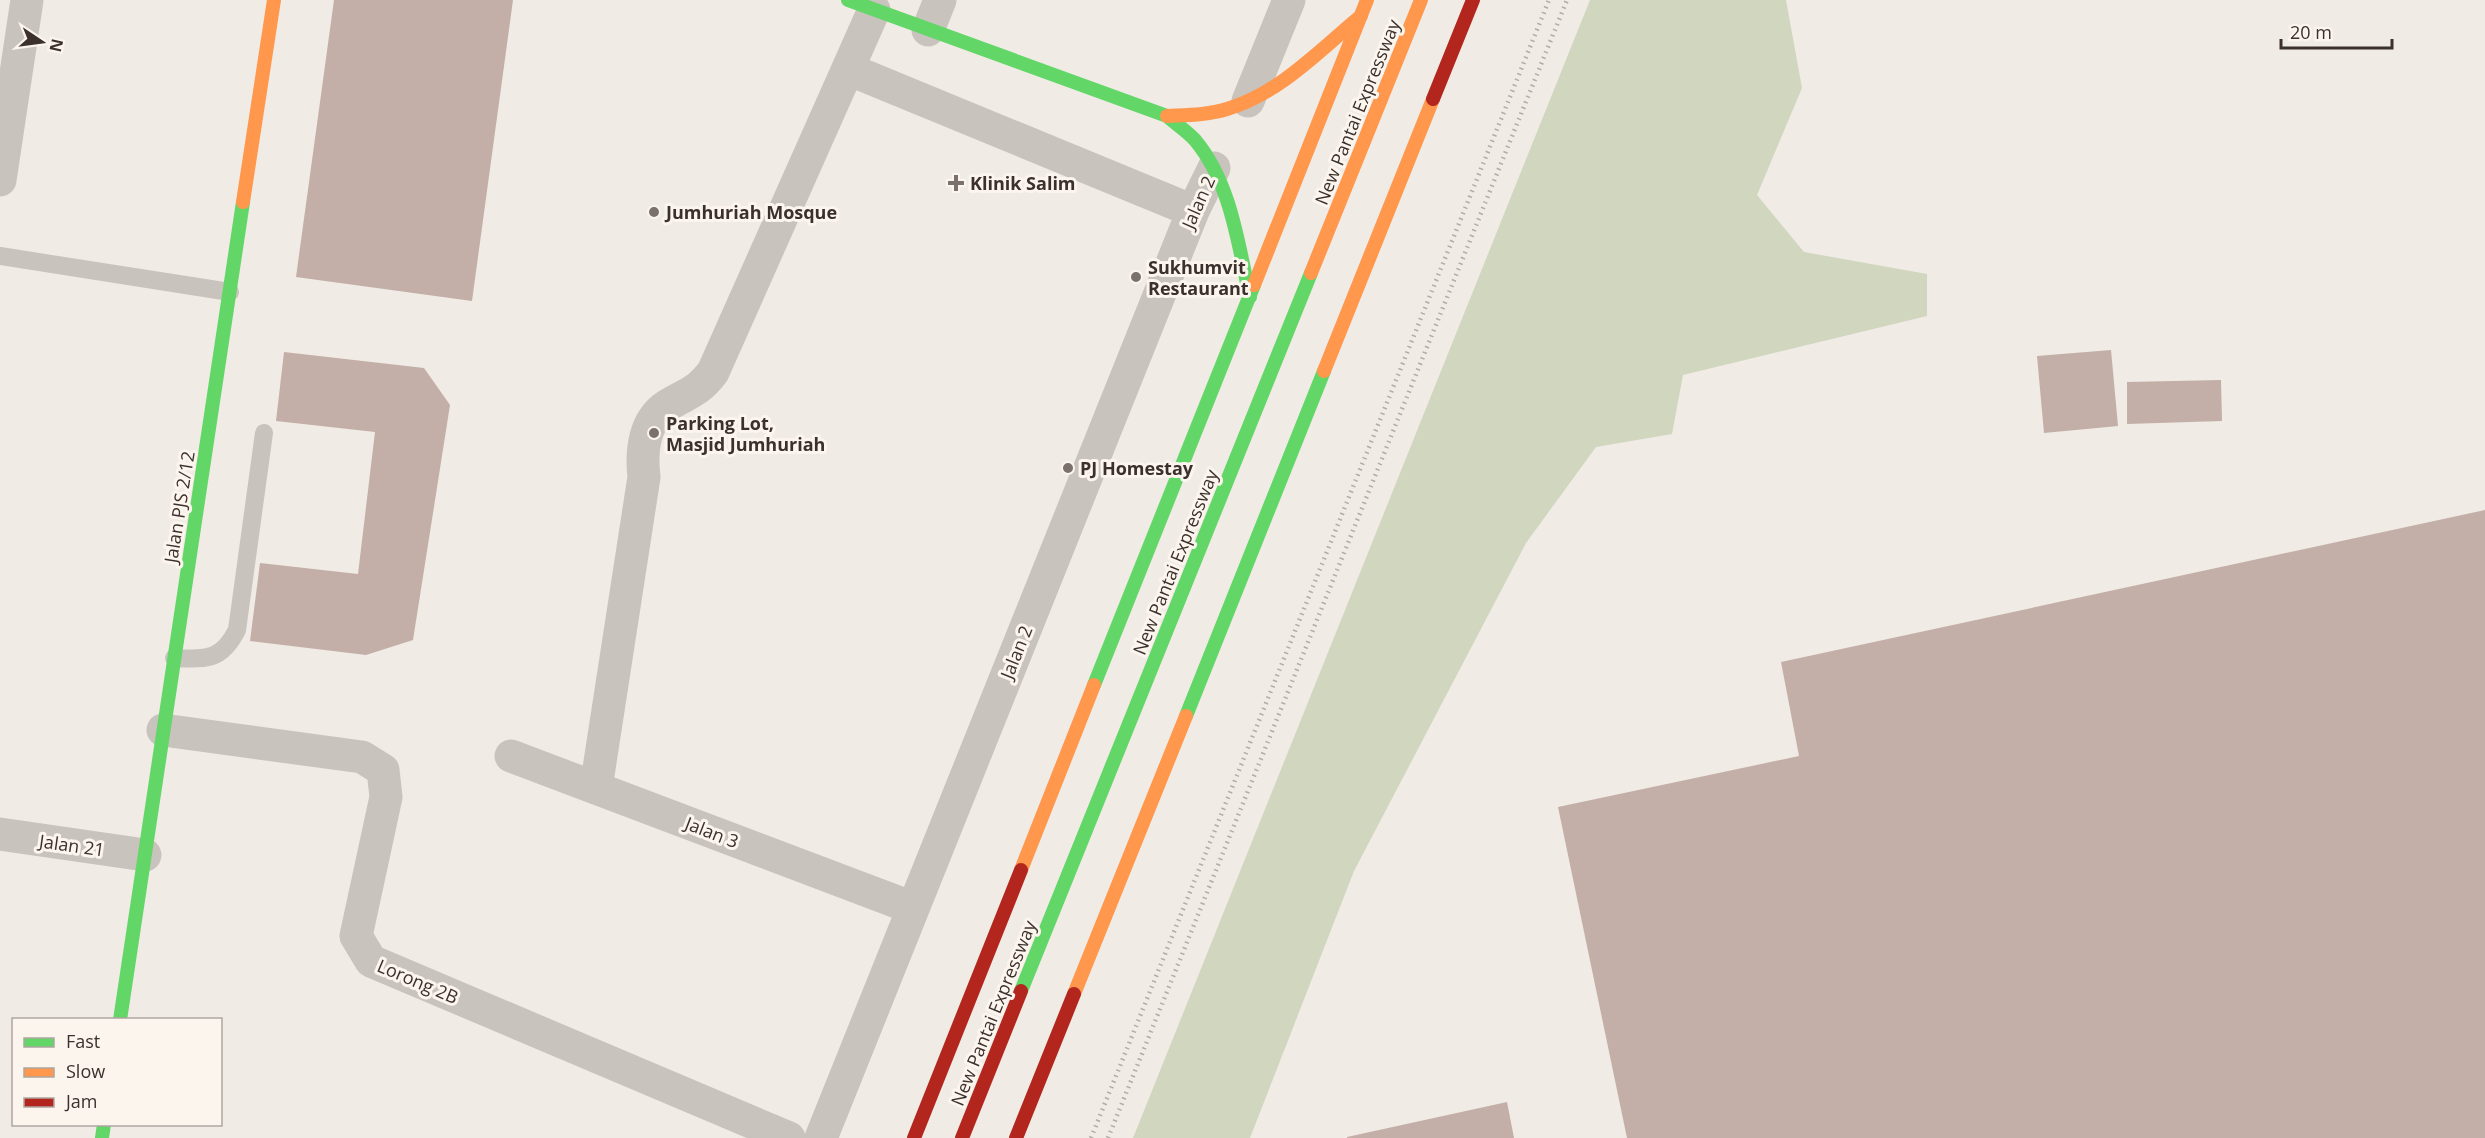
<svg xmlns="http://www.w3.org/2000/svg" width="2485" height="1138" viewBox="0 0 2485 1138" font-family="'Open Sans',sans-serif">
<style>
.green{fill:#d1d6bf}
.building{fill:#c3afa7}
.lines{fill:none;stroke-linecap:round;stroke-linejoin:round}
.lane{stroke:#c9c3be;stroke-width:18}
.street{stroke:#c9c3be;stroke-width:33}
.fast{stroke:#63d668;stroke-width:14}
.slow{stroke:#ff974d;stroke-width:14}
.jam{stroke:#b3261e;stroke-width:14}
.rail{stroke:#b1aca8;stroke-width:4.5;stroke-dasharray:1.5 4.5;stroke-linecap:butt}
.poi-dot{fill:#7a716c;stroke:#fbf5ee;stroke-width:2}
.labels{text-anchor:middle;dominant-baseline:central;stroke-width:6;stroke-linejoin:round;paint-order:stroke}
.street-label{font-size:18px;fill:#3b302b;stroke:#fbf5ee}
.poi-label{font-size:18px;font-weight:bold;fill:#3b302b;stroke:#fbf5ee;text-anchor:start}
</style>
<rect width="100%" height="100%" fill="#f0ebe5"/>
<!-- green -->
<path class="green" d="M1590,0H1786L1802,88L1757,195L1804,252L1927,274V316L1683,375L1672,434L1596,447L1526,543L1354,871L1250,1138H1133Z"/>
<!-- building -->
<path class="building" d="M334,0H513L472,301L296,277Z
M2111,350L2118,426L2044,433L2037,356Z
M284,352L424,368L450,405L413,640L366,655L250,641L260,563L358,574L375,432L276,421Z
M2221,380L2222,421L2127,424V382Z
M2485,510V1138H1627L1558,807L1799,756L1781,662Z
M1507,1102L1514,1138H1347V1137Z"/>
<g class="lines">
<!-- lane -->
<path class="lane" d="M0,256L230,292
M174,658C207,659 221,661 237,630L264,433"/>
<!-- street -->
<path class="street" d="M928,30L940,0
M848,69L1193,211
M1248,101L1289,0
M0,180L27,0
M163,730L362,757L383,770L386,797L356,936L371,961L789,1138
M511,756L913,908
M596,788L644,477C641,451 644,420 668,405C688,393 698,392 713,372L874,10
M0,834L145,855
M821,1138L1193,211L1214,168"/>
<!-- fast -->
<path class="fast" d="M848,0L1167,116C1176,124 1187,131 1195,140C1231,183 1238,244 1250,297
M1094,685L1254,285
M1186,716L1324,371
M1021,991L1311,273
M120,1020L243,202
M102,1138L104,1124"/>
<!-- slow -->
<path class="slow" d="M1167,116C1187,115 1208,115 1227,109C1279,94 1321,49 1361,16
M243,202L274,0
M1311,273L1421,0
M1254,285L1367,0
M1324,371L1433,99
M1021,870L1094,685
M1074,994L1186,716"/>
<!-- jam -->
<path class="jam" d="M1433,99L1473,0
M914,1138L1021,870
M962,1138L1021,991
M1016,1138L1074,994"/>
<!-- rail -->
<path class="rail" d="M1091,1138L1549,0
M1108,1138L1567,0"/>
</g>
<!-- markers -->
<g class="poi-dot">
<path d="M953 174h6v6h6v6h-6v6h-6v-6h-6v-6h6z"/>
<circle cx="654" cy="212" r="6"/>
<circle cx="1136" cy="277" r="6"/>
<circle cx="654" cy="433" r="6"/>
<circle cx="1068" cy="468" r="6"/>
</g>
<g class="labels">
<!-- street labels -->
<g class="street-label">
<text transform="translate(1357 112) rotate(-68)">New Pantai Expressway</text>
<text transform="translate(1198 202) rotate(-66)">Jalan 2</text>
<text transform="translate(179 507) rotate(-81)">Jalan PJS 2/12</text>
<text transform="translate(1175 562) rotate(-68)">New Pantai Expressway</text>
<text transform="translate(1016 652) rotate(-68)">Jalan 2</text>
<text transform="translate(712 832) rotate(21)">Jalan 3</text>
<text transform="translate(72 845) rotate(8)">Jalan 21</text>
<text transform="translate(418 981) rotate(23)">Lorong 2B</text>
<text transform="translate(993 1013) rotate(-68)">New Pantai Expressway</text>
</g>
<!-- poi labels -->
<g class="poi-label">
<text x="970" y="183">Klinik Salim</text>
<text x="666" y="212">Jumhuriah Mosque</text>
<text x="1148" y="267">Sukhumvit<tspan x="1148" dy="21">Restaurant</tspan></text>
<text x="666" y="423">Parking Lot,<tspan x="666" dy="21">Masjid Jumhuriah</tspan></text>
<text x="1080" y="468">PJ Homestay</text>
</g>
</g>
<!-- legend -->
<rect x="12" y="1018" width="210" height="108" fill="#fbf5ee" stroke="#aea6a0" stroke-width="1.5"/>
<rect x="24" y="1038" width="30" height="9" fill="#63d668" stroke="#aea6a0" stroke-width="1.5"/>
<text x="66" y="1048" font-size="18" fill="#3b302b">Fast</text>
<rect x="24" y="1068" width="30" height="9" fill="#ff974d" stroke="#aea6a0" stroke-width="1.5"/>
<text x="66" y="1078" font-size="18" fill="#3b302b">Slow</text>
<rect x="24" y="1098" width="30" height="9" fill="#b3261e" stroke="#aea6a0" stroke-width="1.5"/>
<text x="66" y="1108" font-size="18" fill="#3b302b">Jam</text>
<!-- north arrow -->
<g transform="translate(42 42) rotate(103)" stroke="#fbf5ee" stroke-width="4.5" paint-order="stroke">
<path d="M0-4.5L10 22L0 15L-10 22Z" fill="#3b302b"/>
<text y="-9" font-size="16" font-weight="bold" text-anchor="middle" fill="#3b302b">N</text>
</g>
<!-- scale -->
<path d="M2281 39v9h111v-9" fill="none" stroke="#3b302b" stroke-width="3"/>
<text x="2290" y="39" font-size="18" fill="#3b302b" stroke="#fbf5ee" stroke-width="4.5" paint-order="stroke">20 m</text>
</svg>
